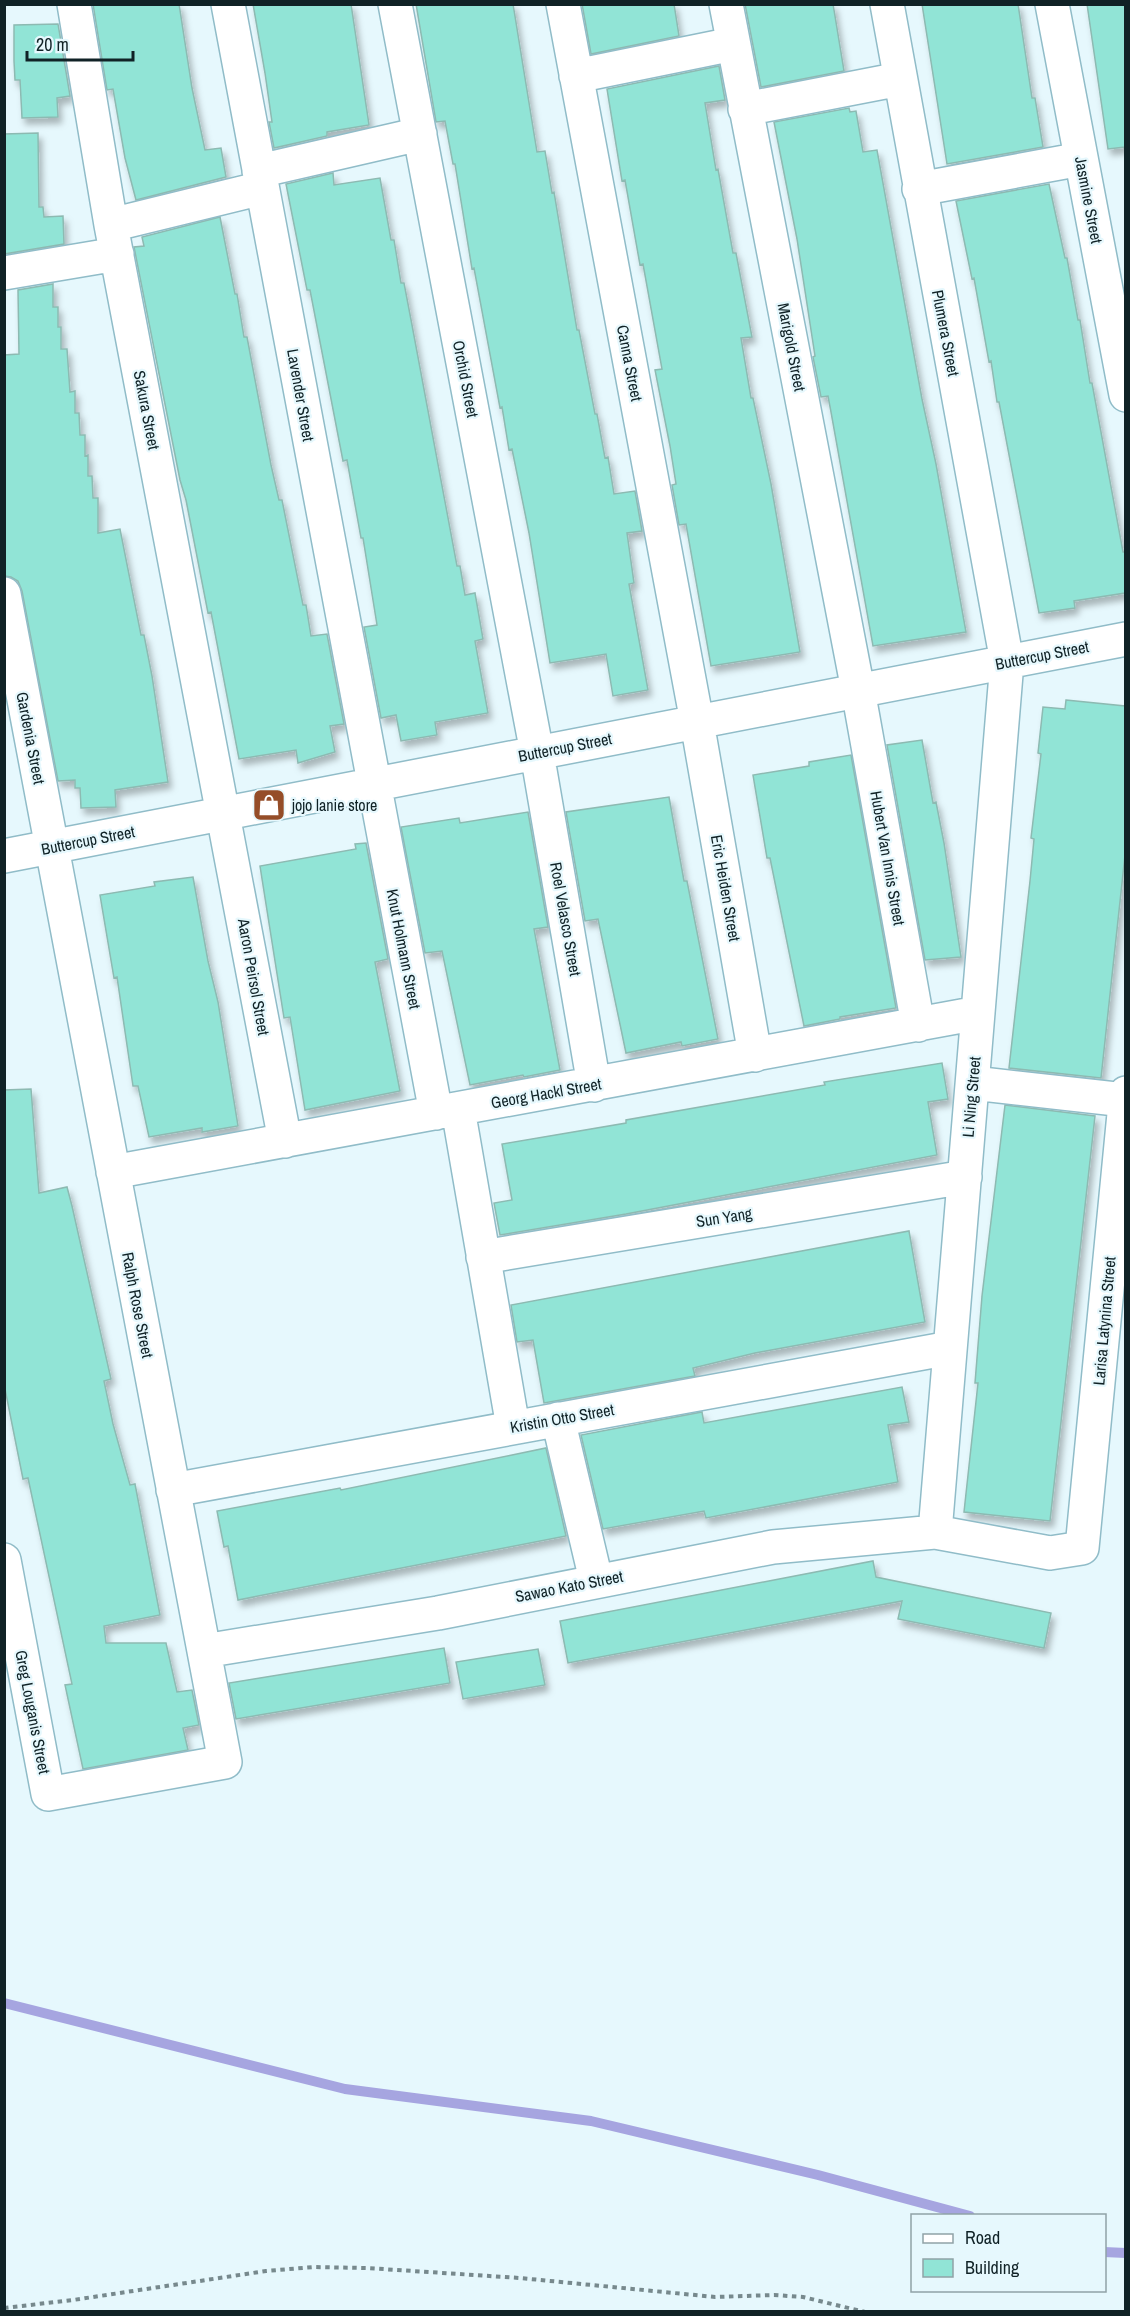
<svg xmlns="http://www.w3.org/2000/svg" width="1130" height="2316" viewBox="0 0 1130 2316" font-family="'Archivo Narrow',sans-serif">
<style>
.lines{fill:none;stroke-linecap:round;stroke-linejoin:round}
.stream{stroke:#a6a5e0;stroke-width:10}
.building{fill:#91e4d6;stroke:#8dbab2;stroke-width:1.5;filter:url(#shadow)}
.street-casing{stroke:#90bcc8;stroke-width:36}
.path{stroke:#77898d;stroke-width:4;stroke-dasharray:4.5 4.5;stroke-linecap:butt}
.street{stroke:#fff;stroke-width:33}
.labels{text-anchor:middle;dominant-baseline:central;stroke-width:4.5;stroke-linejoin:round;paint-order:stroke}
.street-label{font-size:16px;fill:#102226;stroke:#e6f8fd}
.poi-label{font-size:16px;fill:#102226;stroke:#e6f8fd;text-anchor:start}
</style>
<defs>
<filter id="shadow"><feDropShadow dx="3.5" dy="6" stdDeviation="3" flood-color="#0004"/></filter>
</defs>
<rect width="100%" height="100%" fill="#e6f8fd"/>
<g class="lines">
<!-- stream -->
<path class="stream" d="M4,2003L345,2089L591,2121L818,2175L970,2216
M1104,2252L1126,2253"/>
</g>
<!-- building -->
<path class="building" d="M93,4H179L192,88L205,150L221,148L226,177L136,200L125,158L113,89L107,90Z
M253,4H351L369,125L327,132V136L274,148L269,122H272L265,73Z
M416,4H513L537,152L545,151L552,193L554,192L577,330H579L595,414H597L605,458L608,457L614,494L635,491L642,531L627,533L634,583L629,584L648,690L613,696L606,654L550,663L529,533L512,449L509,450L502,407L500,408L474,268L472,269L455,164H453L445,121L436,122Z
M582,4H674L679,36L591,54Z
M745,4H833L844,71L761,87Z
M922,4H1018L1032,98H1035L1043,147L947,164Z
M1087,4H1125V147L1108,149Z
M58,24L70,96L57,98L58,117L22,118L20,80H15L14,61V25Z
M719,66L725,100L705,103L716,170L718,169L733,253H736L752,337L741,338L751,398H753L771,484L800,652L711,666L686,524L679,525L672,485L676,484L670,446L655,370L662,369L643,264L640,265L625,180L622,181L607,89Z
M849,108L850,112L856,111L863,152L877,150L922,399L936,464L966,632L873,646L831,412L828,396L821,397L813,357L815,356L797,239L774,122Z
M38,133L39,207H43L44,217L63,216L64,244L4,254V134Z
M333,173L334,185L380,178L391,240H394L401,283H404L412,325L457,566H460L465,595L475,593L483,639L475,641L488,713L435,722L437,735L401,741L396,715L381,718L364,627L377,625L363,538H361L347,460L343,461L310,290H307L286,184Z
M1049,184L1065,258H1067L1078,320H1080L1090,383H1092L1123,552H1125V593L1074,601L1075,608L1039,613L999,402H997L991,361L989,362L974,278L972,279L956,201Z
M220,217L235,294H237L244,337H247L271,465L279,500H282L303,605H306L311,636L327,634L344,724L330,726L335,752L298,763L296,750L239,759L211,612L208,613L186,500L180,480L134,247L144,246L142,237Z
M53,284V307H58V327H61V349H67L70,392L75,391V413H79L80,435H85V456L88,455V476H92L93,498H98V533L120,529L141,635H144L152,676L168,782L115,790L116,807L81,808L80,788H75V780L58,781L22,591L18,581L11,577L4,576V355L19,354L18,290Z
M1066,700L1125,706V855L1101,1078L1009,1068L1030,881L1034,839L1031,838L1041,754L1038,753L1043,707L1065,709Z
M922,740L933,803L936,802L944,843L961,957L925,960L887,745Z
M851,755L896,1008L840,1017V1019L804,1026L770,858H767L753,775L809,766V762Z
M669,797L684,881H687L718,1039L682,1046L681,1042L626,1053L598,919L585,921L566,812Z
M528,812L548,927L534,929L560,1070L524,1077L523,1075L470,1085L442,951L425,953L401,827L459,818L460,823Z
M366,843L388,959L375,962L400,1091L305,1110L290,1017L284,1018L260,866L356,849L355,844Z
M193,877L208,961L218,1002L238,1126L202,1132V1128L149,1137L138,1086H133L117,977L114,978L100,895L155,886L154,882Z
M942,1063L948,1099L928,1102L937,1155L626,1214L500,1235L494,1203L512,1200L502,1144L626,1123V1120L825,1085L824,1082Z
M31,1089L39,1193L67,1187L72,1206L111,1379L104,1381L113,1424L130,1485L135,1484L160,1615L104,1626L106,1643H166L177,1692L192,1690L199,1725L183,1728L188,1750L83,1769L65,1685L72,1684L28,1478L23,1479L4,1384V1090Z
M1005,1105L1095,1116L1050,1521L964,1512L978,1383H975L982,1296Z
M909,1231L925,1322L755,1353L693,1368L695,1376L544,1403L533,1340L517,1342L511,1305Z
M902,1387L909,1422L888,1425L898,1482L706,1518L704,1511L603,1529L581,1435L702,1412L704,1423Z
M546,1448L566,1536L238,1600L228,1546L224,1547L217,1511L340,1488L341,1490Z
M873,1561L876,1577L1051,1613L1044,1648L898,1619L902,1601L568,1663L560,1621Z
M444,1648L450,1683L236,1719L229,1683Z
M538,1649L545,1685L463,1699L456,1662Z"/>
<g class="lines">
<defs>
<path id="street" d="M74,4L111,225L285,1141
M228,4L436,1113
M395,4L537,753L594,1085
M563,4L697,722L755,1055
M726,4L858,690L918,1025
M887,4L1007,662L935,1532
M1052,4L1126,395
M576,76L733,44
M745,109L900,79
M259,171L420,134
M919,189L1081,159
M111,225L262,188
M4,273L117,254
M4,594L225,1762L48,1794L4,1560
M4,856L1126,639
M973,1083L1125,1100
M458,1109L513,1427
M113,1172L978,1013
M483,1257L965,1177
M558,1419L596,1580
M173,1490L950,1348
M204,1651L438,1613L773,1547L935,1532L1050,1553L1082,1548L1126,1093"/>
</defs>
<!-- street casing -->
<use href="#street" class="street-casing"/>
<!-- path -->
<path class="path" d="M4,2308L73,2300L266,2271L314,2267L367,2268L520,2278L715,2297L774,2295L803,2297L865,2312"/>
<!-- street -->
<use href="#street" class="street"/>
</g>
<!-- icons -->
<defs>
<symbol id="shop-square" viewBox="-11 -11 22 22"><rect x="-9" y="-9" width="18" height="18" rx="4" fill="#954d28" stroke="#e6f8fd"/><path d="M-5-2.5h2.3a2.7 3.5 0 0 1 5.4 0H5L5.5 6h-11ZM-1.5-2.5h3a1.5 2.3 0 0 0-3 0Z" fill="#fff"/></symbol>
</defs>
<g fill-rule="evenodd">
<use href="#shop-square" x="250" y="786" width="38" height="38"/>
</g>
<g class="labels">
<!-- street labels -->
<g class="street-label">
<text transform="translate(1089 200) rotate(79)">Jasmine Street</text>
<text transform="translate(946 333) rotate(79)">Plumera Street</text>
<text transform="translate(792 347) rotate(79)">Marigold Street</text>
<text transform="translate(630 363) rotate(79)">Canna Street</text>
<text transform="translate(466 379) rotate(79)">Orchid Street</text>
<text transform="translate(301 395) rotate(80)">Lavender Street</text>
<text transform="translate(147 410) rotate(79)">Sakura Street</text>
<text transform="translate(1042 655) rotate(-11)">Buttercup Street</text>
<text transform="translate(31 738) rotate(79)">Gardenia Street</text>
<text transform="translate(565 747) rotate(-11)">Buttercup Street</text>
<text transform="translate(88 840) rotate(-11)">Buttercup Street</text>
<text transform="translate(888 858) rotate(80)">Hubert Van Innis Street</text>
<text transform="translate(726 888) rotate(80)">Eric Heiden Street</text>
<text transform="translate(566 919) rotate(80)">Roel Velasco Street</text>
<text transform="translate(404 949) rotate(79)">Knut Holmann Street</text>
<text transform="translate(254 977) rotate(80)">Aaron Peirsol Street</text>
<text transform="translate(546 1093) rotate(-10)">Georg Hackl Street</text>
<text transform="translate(971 1097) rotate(-85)">Li Ning Street</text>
<text transform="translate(724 1217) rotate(-9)">Sun Yang</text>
<text transform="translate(138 1305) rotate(79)">Ralph Rose Street</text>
<text transform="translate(1104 1321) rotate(-85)">Larisa Latynina Street</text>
<text transform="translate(562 1418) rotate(-10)">Kristin Otto Street</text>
<text transform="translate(569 1586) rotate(-11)">Sawao Kato Street</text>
<text transform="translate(33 1712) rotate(79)">Greg Louganis Street</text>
</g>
<!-- poi labels -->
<g class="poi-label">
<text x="292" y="805">jojo lanie store</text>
</g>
</g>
<!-- border -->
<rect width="1130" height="2316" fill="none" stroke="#102226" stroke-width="12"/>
<!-- legend -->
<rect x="911" y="2214" width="195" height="78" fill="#e6f8fd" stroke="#90a2a7" stroke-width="1.5"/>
<rect x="923" y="2234" width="30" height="9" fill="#ffffff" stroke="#90a2a7" stroke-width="1.5"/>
<text x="965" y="2244" font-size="18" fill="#102226">Road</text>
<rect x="923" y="2259" width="30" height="18" fill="#91e4d6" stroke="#90a2a7" stroke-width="1.5"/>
<text x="965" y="2274" font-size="18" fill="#102226">Building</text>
<!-- scale -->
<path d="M27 51v9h106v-9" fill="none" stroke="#102226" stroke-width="3"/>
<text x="36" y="51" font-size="18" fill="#102226" stroke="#e6f8fd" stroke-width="4.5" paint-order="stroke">20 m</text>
</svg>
